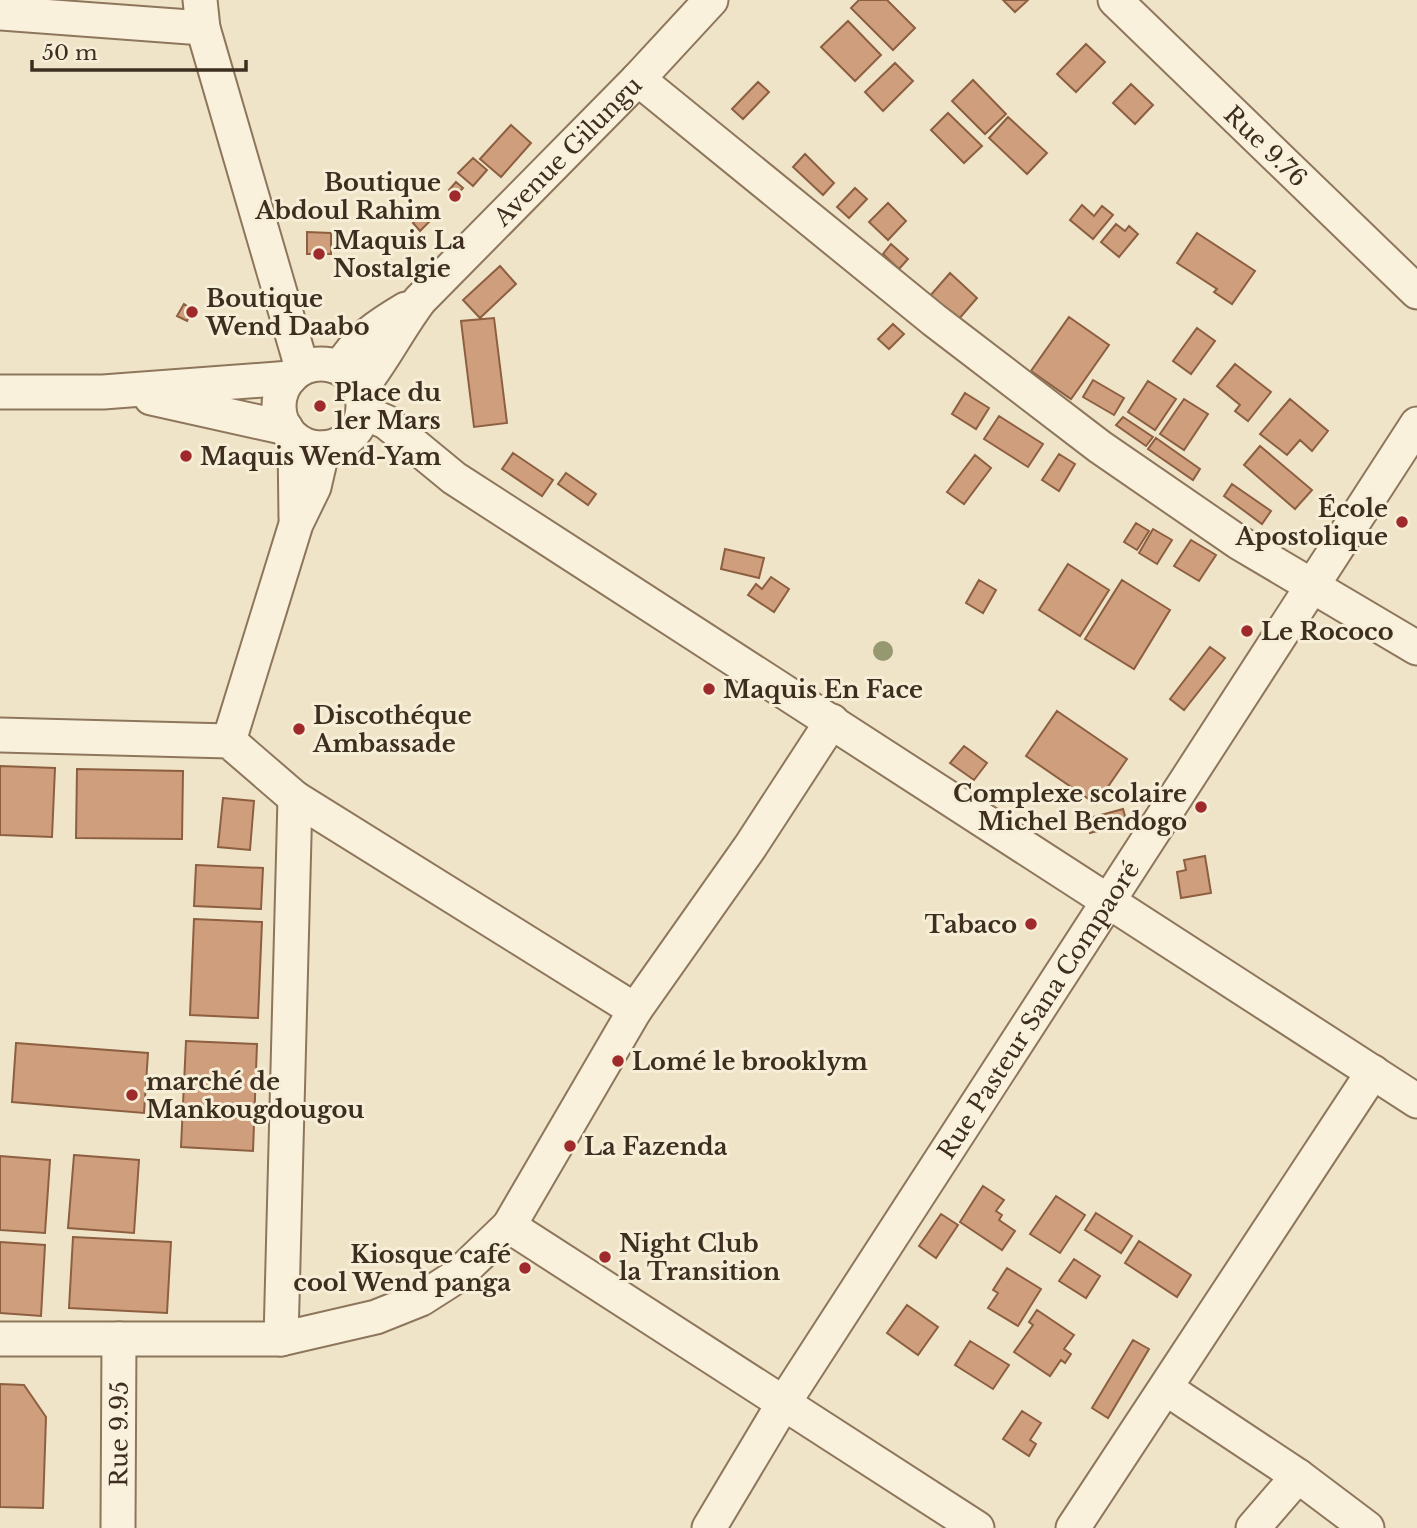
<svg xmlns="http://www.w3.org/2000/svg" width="1417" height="1528" viewBox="0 0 1417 1528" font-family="'Libre Baskerville',serif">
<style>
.building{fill:#cf9f7d;stroke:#8d5f41;stroke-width:2}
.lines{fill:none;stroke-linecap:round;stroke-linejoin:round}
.minor-casing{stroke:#8d765c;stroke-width:37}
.minor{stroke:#faf1dc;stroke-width:33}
.tree{fill:#96986f}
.poi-dot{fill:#9e2a2b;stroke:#f7eed8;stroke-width:2.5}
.labels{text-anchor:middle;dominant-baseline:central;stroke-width:6;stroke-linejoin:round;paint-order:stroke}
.street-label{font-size:24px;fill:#3d2e20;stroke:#f7eed8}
.poi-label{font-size:24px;font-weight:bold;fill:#3d2e20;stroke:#f7eed8;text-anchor:start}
</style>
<rect width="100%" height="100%" fill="#f0e4c8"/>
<!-- building -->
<path class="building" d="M859,0H887L915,28L893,50L851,8Z
M1003,0H1028L1015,12Z
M848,21L881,55L855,81L821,47Z
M1086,44L1105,62L1076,92L1057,74Z
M895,63L913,81L883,111L865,92Z
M973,80L1006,114L985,134L952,101Z
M758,82L769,92L743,119L732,109Z
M1131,84L1153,105L1135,124L1113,103Z
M948,113L982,146L964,163L931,130Z
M1008,117L1047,153L1027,174L989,138Z
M511,125L531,143L501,177L480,159Z
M805,154L834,183L823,195L793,167Z
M473,158L487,170L473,186L458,173Z
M456,182L463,188L455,196L449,190Z
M855,188L867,199L849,218L837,207Z
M888,203L906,221L888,240L869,222Z
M1082,205L1094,216L1102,206L1113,215L1093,239L1070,220Z
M421,214L429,222L420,231L413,223Z
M1116,224L1125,231L1129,226L1138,234L1119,257L1101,242Z
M307,232L331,233V254H307Z
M1197,233L1255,271L1232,304L1214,292L1217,289L1177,263Z
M891,244L908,259L899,269L883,254Z
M500,266L516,284L480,318L463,300Z
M950,273L977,298L958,320L930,296Z
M184,304L193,310L187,321L177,316Z
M1069,317L1109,345L1071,399L1031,371Z
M494,318L507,423L474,427L461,321Z
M893,324L904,334L889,349L878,339Z
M1197,328L1215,341L1191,374L1173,361Z
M1235,364L1271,392L1248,421L1235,411L1240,405L1217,386Z
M1093,380L1124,398L1114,415L1083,397Z
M1148,381L1176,399L1155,430L1128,412Z
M965,393L989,408L976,429L952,414Z
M1184,399L1208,414L1184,450L1160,434Z
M1290,399L1328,431L1312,451L1300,440L1287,455L1260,434Z
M999,416L1043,444L1028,467L984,439Z
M1123,417L1153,437L1146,446L1116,425Z
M1156,438L1200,469L1193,480L1148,449Z
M1260,446L1312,490L1295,509L1244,465Z
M513,453L553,480L542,496L502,469Z
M1059,454L1075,464L1059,491L1042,480Z
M975,455L991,468L964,504L947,492Z
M566,473L596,494L588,505L558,484Z
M1232,484L1271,511L1262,524L1224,496Z
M1136,523L1149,531L1137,550L1124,542Z
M1153,529L1172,540L1157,564L1139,553Z
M1191,540L1216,555L1199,581L1174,566Z
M725,549L764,558L759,578L721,569Z
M1068,564L1109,590L1080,636L1039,610Z
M771,577L789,589L774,612L748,595L756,584L762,589Z
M979,580L996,590L983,613L966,603Z
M1122,580L1170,610L1134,669L1085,639Z
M1210,647L1225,658L1184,710L1170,699Z
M1057,711L1127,759L1096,804L1026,756Z
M964,746L987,763L974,780L950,763Z
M0,766L55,768L52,837L0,835Z
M77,769L183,771L182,839L76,838Z
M223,798L254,801L250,850L218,847Z
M1123,809L1127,823L1090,833L1086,819Z
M1205,856L1211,893L1181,898L1177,872L1186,870L1184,860Z
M196,865L263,868L261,909L194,906Z
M194,919L262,922L258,1018L190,1015Z
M186,1041L257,1044L253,1151L181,1147Z
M16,1043L148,1053L144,1113L12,1102Z
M74,1155L139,1160L134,1233L68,1228Z
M0,1156L50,1160L45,1233L0,1230Z
M983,1186L1004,1200L996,1211L1002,1215L999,1220L1015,1231L1002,1250L960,1222Z
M1056,1196L1085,1215L1060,1253L1030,1234Z
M1096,1213L1132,1236L1121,1253L1085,1230Z
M941,1214L958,1225L936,1258L919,1246Z
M73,1237L171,1242L167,1313L69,1308Z
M1139,1241L1191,1275L1177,1297L1125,1263Z
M0,1242L45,1245L41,1316L0,1313Z
M1074,1259L1100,1276L1086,1298L1059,1281Z
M1007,1268L1041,1289L1018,1326L988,1308L998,1293L993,1290Z
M907,1305L938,1327L918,1355L887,1333Z
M1037,1310L1074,1335L1064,1349L1071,1354L1065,1363L1061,1360L1050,1376L1014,1352L1033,1325L1029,1322Z
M1133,1340L1149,1349L1108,1418L1092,1408Z
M970,1341L1009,1365L993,1389L955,1365Z
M0,1384L24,1385L46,1417L43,1508L0,1507Z
M1022,1411L1041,1423L1030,1440L1036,1444L1029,1456L1003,1439Z"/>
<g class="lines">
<defs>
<g id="minor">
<path d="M200,0L203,28L302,368"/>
<path id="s1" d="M1115,0L1417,292"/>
<path d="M0,13L203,28"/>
<path d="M638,79L934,320L1100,447L1238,542L1417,648"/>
<circle cx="321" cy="406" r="42"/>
<path d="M340,368C356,340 379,325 406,309"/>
<path id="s2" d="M360,389C383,361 398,329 420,300L638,79L711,0"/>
<path d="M0,392H103L290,378"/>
<path d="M151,398L286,428"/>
<path d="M363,412L386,422L454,478L1417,1101"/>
<path d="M295,440L296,518"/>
<path d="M0,735L229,741L295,798L635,1010"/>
<path d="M229,741L296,524L314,487L323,448"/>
<path d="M509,1226L977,1528"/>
<path d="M0,1339H281L376,1317L421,1299L457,1276L509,1226L635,1010L750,847L832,721"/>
<path d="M281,1339L295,798"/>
<path d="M1167,1389L1298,1476L1367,1528"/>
<path id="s3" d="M118,1528L119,1339"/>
<path id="s4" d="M709,1528L783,1404L1417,424"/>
<path d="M1073,1528L1373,1072"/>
<path d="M1253,1528L1298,1476"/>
</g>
</defs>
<!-- minor casing -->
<use href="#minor" class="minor-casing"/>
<!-- minor -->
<use href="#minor" class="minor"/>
</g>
<!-- trees -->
<circle class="tree" cx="883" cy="651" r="10"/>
<!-- markers -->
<g class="poi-dot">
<circle cx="455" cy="196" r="7"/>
<circle cx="319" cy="254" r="7"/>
<circle cx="192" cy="312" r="7"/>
<circle cx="320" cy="406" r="7"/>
<circle cx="186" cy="456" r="7"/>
<circle cx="1402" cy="522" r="7"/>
<circle cx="1247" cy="631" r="7"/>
<circle cx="709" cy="689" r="7"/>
<circle cx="299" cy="729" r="7"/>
<circle cx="1201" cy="807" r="7"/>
<circle cx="1031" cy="924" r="7"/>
<circle cx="618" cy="1061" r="7"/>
<circle cx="132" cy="1095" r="7"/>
<circle cx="570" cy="1146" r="7"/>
<circle cx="605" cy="1257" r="7"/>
<circle cx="525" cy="1268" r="7"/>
</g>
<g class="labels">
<!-- street labels -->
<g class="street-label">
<text stroke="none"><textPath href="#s1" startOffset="210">Rue 9.76</textPath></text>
<text stroke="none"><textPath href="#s2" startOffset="317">Avenue Gilungu</textPath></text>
<text stroke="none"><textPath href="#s4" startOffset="614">Rue Pasteur Sana Compaoré</textPath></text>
<text stroke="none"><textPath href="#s3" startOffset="94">Rue 9.95</textPath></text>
</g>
<!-- poi labels -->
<g class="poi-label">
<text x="441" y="182" text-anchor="end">Boutique<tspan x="441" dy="28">Abdoul Rahim</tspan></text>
<text x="333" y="240">Maquis La<tspan x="333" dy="28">Nostalgie</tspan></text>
<text x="206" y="298">Boutique<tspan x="206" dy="28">Wend Daabo</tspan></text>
<text x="334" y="392">Place du<tspan x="334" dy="28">1er Mars</tspan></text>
<text x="200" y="456">Maquis Wend-Yam</text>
<text x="1388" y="508" text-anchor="end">École<tspan x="1388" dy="28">Apostolique</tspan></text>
<text x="1261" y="631">Le Rococo</text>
<text x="723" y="689">Maquis En Face</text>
<text x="313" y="715">Discothéque<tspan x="313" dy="28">Ambassade</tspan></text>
<text x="1187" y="793" text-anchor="end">Complexe scolaire<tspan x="1187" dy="28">Michel Bendogo</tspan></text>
<text x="1017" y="924" text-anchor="end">Tabaco</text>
<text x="632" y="1061">Lomé le brooklym</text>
<text x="146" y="1081">marché de<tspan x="146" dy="28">Mankougdougou</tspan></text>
<text x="584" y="1146">La Fazenda</text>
<text x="619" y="1243">Night Club<tspan x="619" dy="28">la Transition</tspan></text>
<text x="511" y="1254" text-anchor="end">Kiosque café<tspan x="511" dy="28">cool Wend panga</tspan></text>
</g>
</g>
<!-- scale -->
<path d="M32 60v10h214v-10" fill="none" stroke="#3d2e20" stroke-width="3.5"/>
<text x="42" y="60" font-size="21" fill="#3d2e20" stroke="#f7eed8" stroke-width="5" paint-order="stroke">50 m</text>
</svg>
